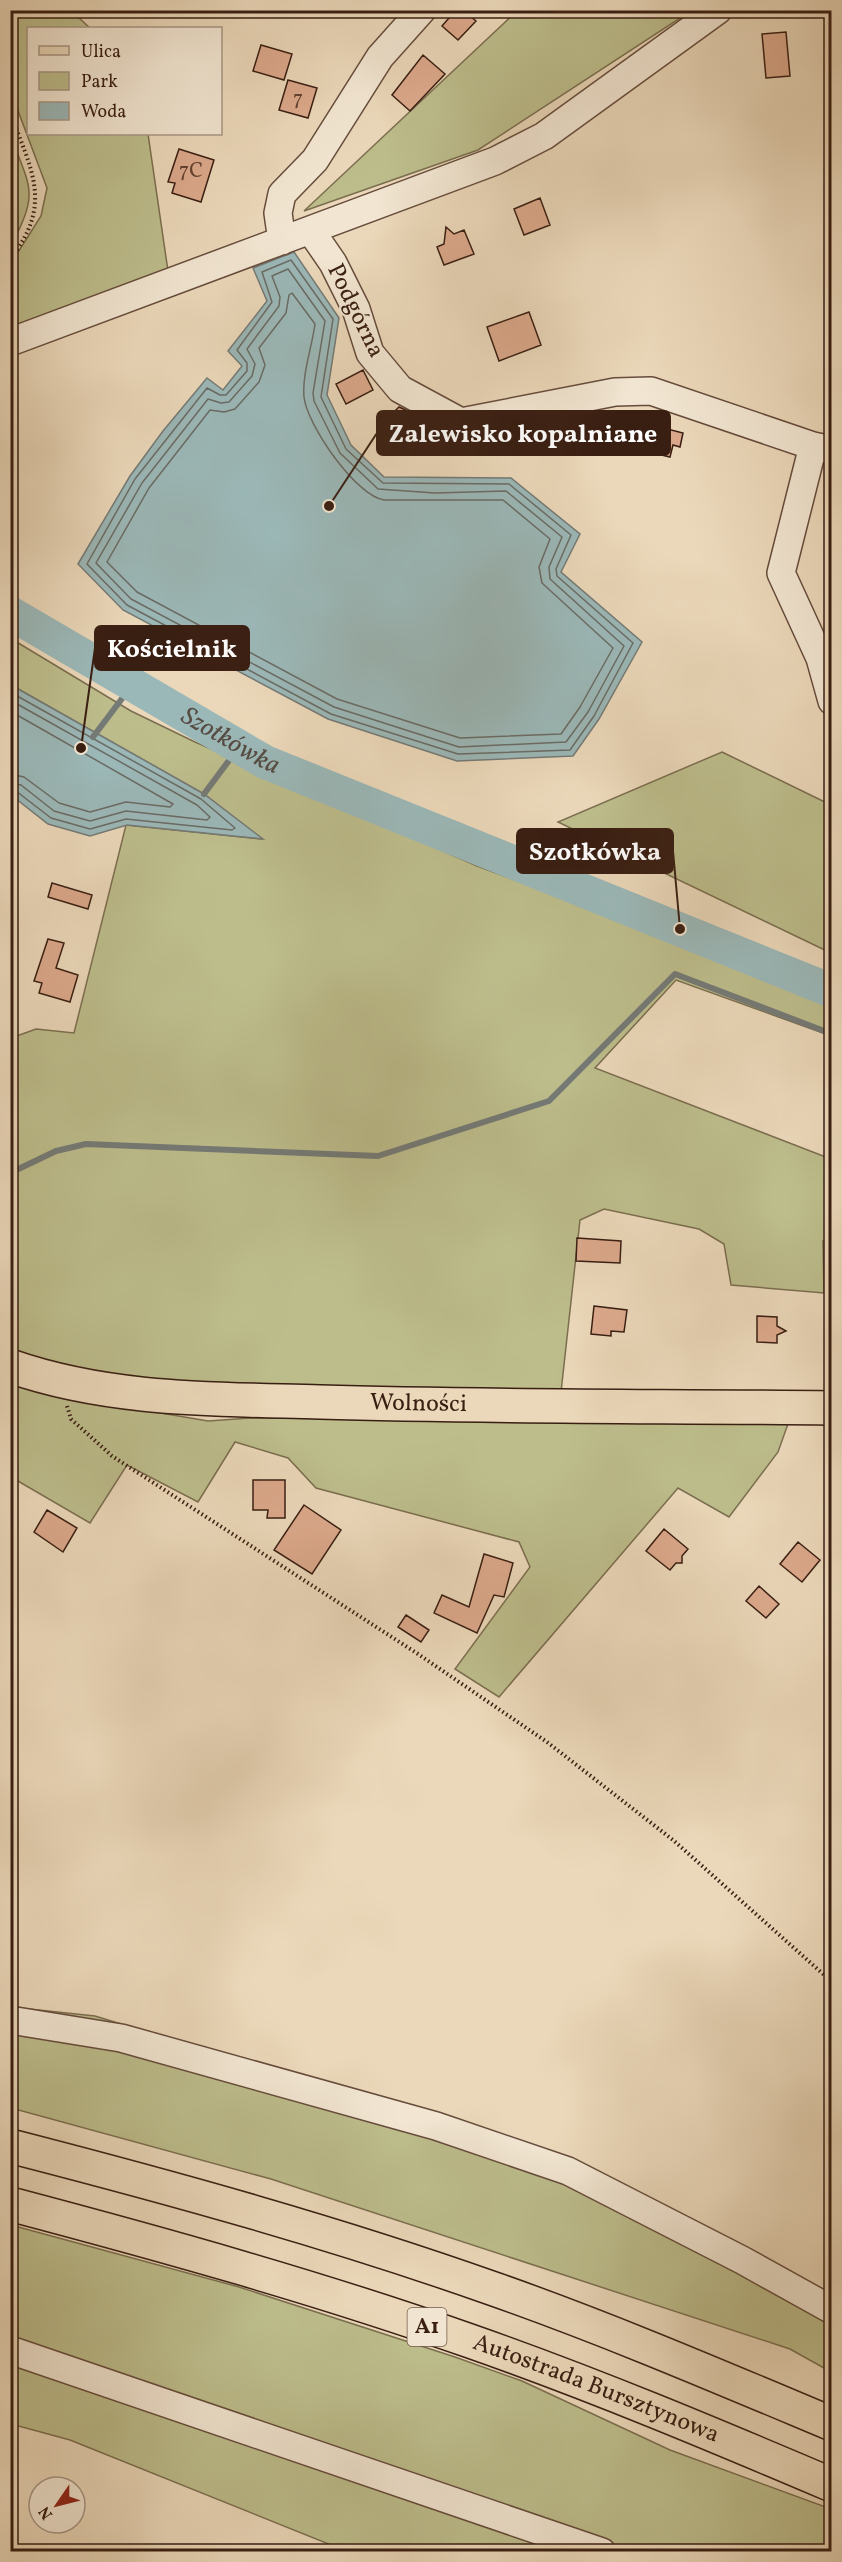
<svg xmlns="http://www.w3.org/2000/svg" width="842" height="2562" viewBox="0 0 842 2562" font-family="Vollkorn,serif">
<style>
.green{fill:#bdbd8c;stroke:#7b6e4f;stroke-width:1.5}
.water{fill:#9bb8b8;stroke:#747a76;stroke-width:1.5}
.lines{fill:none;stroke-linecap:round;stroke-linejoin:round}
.shore{stroke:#6a6b65;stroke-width:1.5}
.stream{stroke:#747a76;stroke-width:6}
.river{stroke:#9bb8b8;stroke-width:34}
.building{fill:#dca98c;stroke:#391e12;stroke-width:1.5}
.minor-casing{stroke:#664c3c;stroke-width:30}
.major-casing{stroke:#391e12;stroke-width:36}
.highway-casing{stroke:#391e12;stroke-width:36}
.path{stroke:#391e12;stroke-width:4;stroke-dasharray:1.5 3;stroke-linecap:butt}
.minor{stroke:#f2e6d2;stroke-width:27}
.major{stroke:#ebd8ba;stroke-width:33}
.highway{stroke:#ebd8ba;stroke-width:33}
.labels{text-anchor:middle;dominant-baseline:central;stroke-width:4.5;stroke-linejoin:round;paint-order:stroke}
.number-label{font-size:21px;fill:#624130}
.shield{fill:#f2e6d2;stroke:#705a4c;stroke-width:1.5}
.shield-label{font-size:22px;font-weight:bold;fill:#391e12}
.street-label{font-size:24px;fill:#391e12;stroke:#f2e6d2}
.water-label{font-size:26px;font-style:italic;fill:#564c44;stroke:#f2e6d2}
.leader{fill:none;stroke:#391e12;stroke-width:2}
.callout-dot{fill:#391e12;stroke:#f2e6d2;stroke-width:2}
.callout{fill:#391e12;stroke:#391e12;stroke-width:2}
.callout-label{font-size:26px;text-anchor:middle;font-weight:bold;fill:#fff}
</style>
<rect width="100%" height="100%" fill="#ebd8ba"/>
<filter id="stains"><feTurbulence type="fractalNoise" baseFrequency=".00333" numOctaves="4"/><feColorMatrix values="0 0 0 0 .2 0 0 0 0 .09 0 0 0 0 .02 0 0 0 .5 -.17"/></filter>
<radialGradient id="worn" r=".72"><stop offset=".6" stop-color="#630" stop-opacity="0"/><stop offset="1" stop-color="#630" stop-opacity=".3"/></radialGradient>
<!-- green -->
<path class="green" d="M11,11H79V18L90,28H28V134H148L168,271L11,334L10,265L41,216L47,188L11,92Z
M517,11H691L478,150L304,211Z
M11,137C32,191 38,193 11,246Z
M10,638L131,711L195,742L477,866L831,996V1036L676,980L595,1068L831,1159V1240L823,1241L824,1293L731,1285L724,1244L699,1229L604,1209L580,1220L561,1392L222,1391L83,1374L11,1354V1038L36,1029L74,1033L126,825L261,839L204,794L11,685Z
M722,752L831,805V953L558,822Z
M11,1383L48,1394L208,1421L250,1418L789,1421L778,1452L729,1517L678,1488L499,1697L455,1669L530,1567L519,1542L316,1488L288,1458L235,1442L198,1502L127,1465L90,1523L11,1477Z
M10,2007L95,2016L356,2096L479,2128L831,2300V2372L790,2349L271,2179L11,2108Z
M11,2225L239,2287L455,2357L522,2381L670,2450L831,2509V2551H629L11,2340Z
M10,2359L561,2551H346L70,2440L11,2424Z"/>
<!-- water -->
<path class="water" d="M294,252L339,318L327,395L351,445L384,477L511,478L580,534L561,572L642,642L599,719L573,756L457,761L328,719L123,610L78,564L130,476L163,431L207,378L223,390L242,366L228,351L267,301L253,268Z
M11,685L204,794L263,839L127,825L90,836L48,824L11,795Z"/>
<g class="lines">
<!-- shore -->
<path class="shore" d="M291,260L333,319L321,397L346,449L383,483L509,484L571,535L556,569L557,576L633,643L594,716L570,750L458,754L331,714L127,605L87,564L135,479L207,388L220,395H226L247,371V363L237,350L272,302L262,272Z
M288,269L325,321L313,393L314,401L340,453L378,489L435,493L506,491L562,537L549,567L550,579L624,646L588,712L566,742L459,747L334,707L131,599L96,563L142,483L208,399L221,403L229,402L252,376L255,364L247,349L279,306L280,297L272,276Z
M292,293L315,324C312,347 302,374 304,397C307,425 356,496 384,500H503L550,539L539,567L542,583L613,648L580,707L561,734L460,738L337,699L137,592L107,562L149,488L210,410L224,412L235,409L259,382L265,365L259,348L286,313L289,295Z
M10,692L201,799L235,828L232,830L126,819L90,829L51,818L16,791L10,790
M10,700L197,805L210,817L207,820L126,811L90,821L54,811L21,785L10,783
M10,711L173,804L170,807L126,802L90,812L59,803L24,777L10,774"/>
<!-- stream -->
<path class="stream" d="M93,737L133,684
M204,794L239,747
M10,1173L56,1151L86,1144L378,1156L549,1101L675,974L832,1034"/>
<!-- river -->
<path class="river" id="s1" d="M10,613L265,762L832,991"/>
</g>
<!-- building -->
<path class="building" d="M456,10H463L476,21L458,40L442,26Z
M786,32L790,76L766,78L762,34Z
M261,45L292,54L284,80L253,71Z
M423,55L445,74L410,111L392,95Z
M288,80L317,88L308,118L279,110Z
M179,149L214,160L201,202L172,193L175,183L168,182Z
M540,198L550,225L524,235L514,209Z
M446,227L454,234L464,230L474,254L444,265L437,247L444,244Z
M529,312L541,345L499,361L487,327Z
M363,370L373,390L346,404L336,384Z
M399,407L408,411L428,431L409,449L383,423Z
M648,424L683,433L680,447L673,445L670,457L641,450Z
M52,883L92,895L88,909L48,897Z
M48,939L64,943L56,968L78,975L70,1002L39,993L42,983L34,981Z
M577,1238L621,1241L620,1263L576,1261Z
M594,1306L627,1310L624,1332L611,1331V1336L591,1334Z
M757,1316L777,1317V1326L786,1331L777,1335V1343L757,1342Z
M253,1480H285V1518H267L268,1510H253Z
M304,1505L341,1530L312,1574L274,1550Z
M47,1510L77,1528L63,1552L34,1532Z
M664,1529L688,1549L682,1556V1563H676L670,1570L646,1551Z
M798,1542L820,1560L802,1582L780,1564Z
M484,1554L513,1563L504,1597L494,1595L477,1633L434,1613L442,1595L469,1607Z
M759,1586L779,1604L766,1618L746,1601Z
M406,1615L429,1630L421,1642L398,1627Z"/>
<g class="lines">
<defs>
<path id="minor" d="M311,231L333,263L356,309L370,353L400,389L461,422L615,392L651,391L813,446L832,450
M282,241L278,213L282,194L315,160L380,57L422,10
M10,342L495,161L544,136L718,10
M813,446L781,573L820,658L832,701
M10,2020L121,2038L436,2126L568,2171L742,2260L832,2310
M10,2350L602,2552"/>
<g id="major">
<path id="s2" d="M10,1366C110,1401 216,1399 320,1402C490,1407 661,1406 832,1408"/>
</g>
<g id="highway">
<path d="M10,2146C173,2188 336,2233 494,2289C608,2329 720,2377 832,2424"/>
<path id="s3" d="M10,2204C165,2245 319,2288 470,2341C593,2384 712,2434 832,2485"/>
</g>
</defs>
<!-- minor casing -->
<use href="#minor" class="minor-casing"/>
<!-- major casing -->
<use href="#major" class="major-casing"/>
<!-- highway casing -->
<use href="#highway" class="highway-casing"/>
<!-- path -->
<path class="path" d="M10,112C31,170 54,204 10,259
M67,1406L71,1419L112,1456L418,1654L547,1742L673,1840L832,1982"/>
<!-- minor -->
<use href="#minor" class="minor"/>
<!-- major -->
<use href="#major" class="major"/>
<!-- highway -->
<use href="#highway" class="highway"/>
</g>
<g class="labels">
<!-- number labels -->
<g class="number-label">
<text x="298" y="99">7</text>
<text x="191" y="171">7C</text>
</g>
<!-- shield labels -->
<rect class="shield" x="407.5" y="2308" width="39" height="38" rx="4.5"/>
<g class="shield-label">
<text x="427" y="2327">A1</text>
</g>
<!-- street labels -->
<g class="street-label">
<text transform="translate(355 311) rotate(64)">Podgórna</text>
<text stroke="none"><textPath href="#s2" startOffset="412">Wolności</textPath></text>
<text stroke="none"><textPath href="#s3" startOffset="615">Autostrada Bursztynowa</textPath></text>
</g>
<!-- water labels -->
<g class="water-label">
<text stroke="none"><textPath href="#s1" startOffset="255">Szotkówka</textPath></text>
</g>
</g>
<!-- callouts -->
<path class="leader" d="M329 506L377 433M81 748L95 648M680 929L673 851"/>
<g class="callout-dot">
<circle cx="329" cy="506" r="6"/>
<circle cx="81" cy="748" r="6"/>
<circle cx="680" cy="929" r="6"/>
</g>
<g class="callout">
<rect x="377" y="411" width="293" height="44" rx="6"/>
<rect x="95" y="626" width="154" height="44" rx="6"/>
<rect x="517" y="829" width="156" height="44" rx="6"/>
</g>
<g class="callout-label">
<text x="523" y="442">Zalewisko kopalniane</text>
<text x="172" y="657">Kościelnik</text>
<text x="595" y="860">Szotkówka</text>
</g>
<!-- margin -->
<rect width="842" height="2562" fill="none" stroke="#ebd8ba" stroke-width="36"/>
<rect x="12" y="12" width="818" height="2538" fill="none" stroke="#391e12" stroke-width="3"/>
<rect x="18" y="18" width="806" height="2526" fill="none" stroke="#391e12" stroke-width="1.5"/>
<!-- legend -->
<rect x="27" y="27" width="195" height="108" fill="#f2e6d2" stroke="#a89685" stroke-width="1.5"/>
<rect x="39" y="46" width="30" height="9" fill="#ebd8ba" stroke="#a89685" stroke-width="1.5"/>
<text x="81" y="57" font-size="18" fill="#391e12">Ulica</text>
<rect x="39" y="72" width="30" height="18" fill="#bdbd8c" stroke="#a89685" stroke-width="1.5"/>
<text x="81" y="87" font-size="18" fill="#391e12">Park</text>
<rect x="39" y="102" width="30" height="18" fill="#9bb8b8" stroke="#a89685" stroke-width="1.5"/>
<text x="81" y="117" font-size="18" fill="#391e12">Woda</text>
<!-- north arrow -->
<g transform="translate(57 2505) rotate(235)"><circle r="28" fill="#f2e6d2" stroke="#a89685" stroke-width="1.5"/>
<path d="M0-4.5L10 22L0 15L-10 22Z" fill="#8f2418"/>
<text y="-9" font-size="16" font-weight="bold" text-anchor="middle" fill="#391e12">N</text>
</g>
<rect width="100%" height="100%" filter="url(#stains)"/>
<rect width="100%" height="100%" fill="url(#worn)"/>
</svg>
